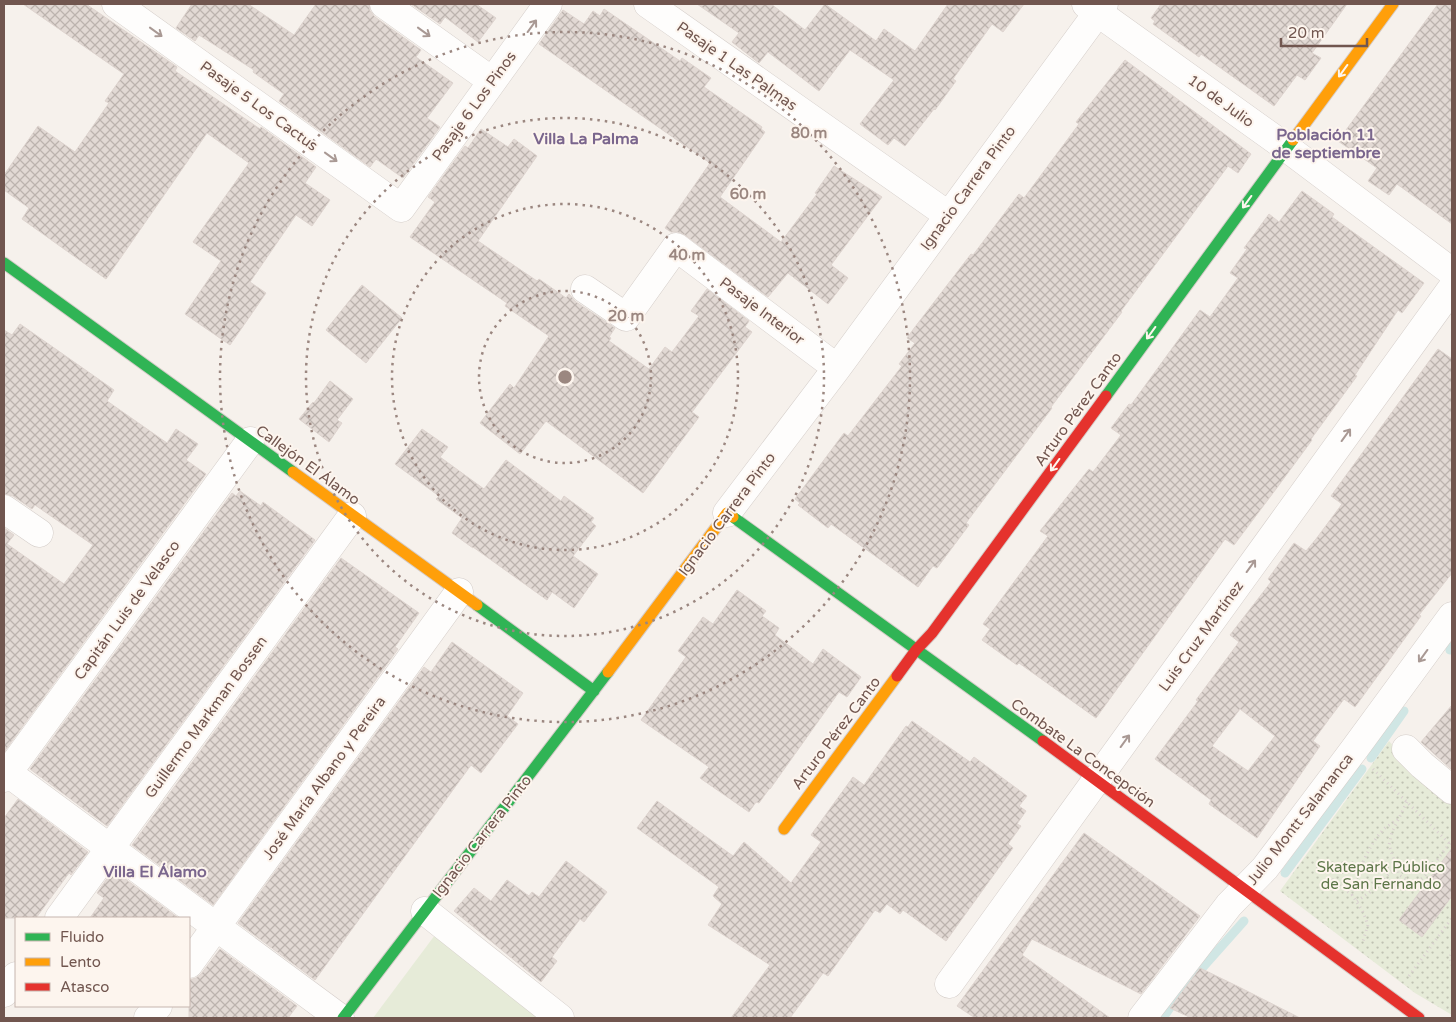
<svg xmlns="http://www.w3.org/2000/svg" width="1456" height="1022" viewBox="0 0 1456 1022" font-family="'Varela Round',sans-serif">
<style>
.grass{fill:#e6ebd8}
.park{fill:url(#park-dots)}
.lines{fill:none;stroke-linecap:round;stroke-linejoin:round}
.stream{stroke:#d0e6e4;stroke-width:9}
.building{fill:url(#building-cross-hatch);stroke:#ded4cf;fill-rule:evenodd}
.street-casing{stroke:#d4cdc9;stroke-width:29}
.fast-casing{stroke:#d5ccc8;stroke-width:13}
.slow-casing{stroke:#d5ccc8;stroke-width:13}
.jam-casing{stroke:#d5ccc8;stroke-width:13}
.path{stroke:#d9d0cf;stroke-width:3;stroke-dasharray:1 4;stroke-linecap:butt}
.street{stroke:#fefdfc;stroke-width:28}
.fast{stroke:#30b455;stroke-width:11}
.slow{stroke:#ff9f0a;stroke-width:11}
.jam{stroke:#e5322d;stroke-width:11}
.oneway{stroke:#a99994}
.oneway2{stroke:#fdf5ee}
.ring{fill:none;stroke:#9b8780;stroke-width:2.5;stroke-dasharray:2.5 5}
.labels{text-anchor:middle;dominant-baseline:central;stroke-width:4;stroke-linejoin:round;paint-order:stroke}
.street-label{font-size:15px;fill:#71564f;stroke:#fdf5ee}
.park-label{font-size:15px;fill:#5d7648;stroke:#fdf5ee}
.neighbourhood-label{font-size:16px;font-weight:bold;fill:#7a668d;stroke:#fdf5ee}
.centre{fill:#9b8780;stroke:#fdf5ee;stroke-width:2.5}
.ring-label{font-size:15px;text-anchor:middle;font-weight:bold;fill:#9b8780;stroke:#fdf5ee;stroke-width:4;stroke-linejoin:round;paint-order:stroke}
</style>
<defs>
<pattern id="park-dots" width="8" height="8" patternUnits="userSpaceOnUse" patternTransform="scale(1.25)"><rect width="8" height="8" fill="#e6ebd8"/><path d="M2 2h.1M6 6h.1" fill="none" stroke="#bfc1b2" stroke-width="1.8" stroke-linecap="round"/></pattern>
<pattern id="building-cross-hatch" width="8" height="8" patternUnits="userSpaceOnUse" patternTransform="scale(1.25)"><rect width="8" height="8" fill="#e2d9d4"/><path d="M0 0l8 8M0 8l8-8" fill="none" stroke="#bcb3ae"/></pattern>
</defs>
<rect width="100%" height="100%" fill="#f6f1ec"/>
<!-- grass -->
<path class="grass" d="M435,935L538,1018H373Z"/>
<!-- park -->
<path class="park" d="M1389,741L1409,764L1452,800V1015L1415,993L1280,891Z"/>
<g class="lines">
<!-- stream -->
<path class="stream" d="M1450,650L1452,647
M1371,758L1404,711
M1285,873L1362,769
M1163,1018L1180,993L1244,921"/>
</g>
<!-- building -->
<path class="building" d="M23,4H86L177,67L175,71L260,129L261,127L316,167L305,183L330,200L312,226L296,215L250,282L266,293L230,345L185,314L221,261L193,242L249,163L207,133L106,279L22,219L29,208L4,190V175L38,126L75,152L109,103L105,101L124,74Z
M192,4H248L294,35L316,4H369L370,11L375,17L421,50L416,57L453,83L427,118L440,127L403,178L376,159L370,167L279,101L284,94L253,72L254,70L199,35L195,41L176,28Z
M411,4H476L496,18L478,42L445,17L440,24Z
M697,4H771L805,30L825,4L876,41L884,29L915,51L948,4H1024L1003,32L992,24L953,79L956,81L935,110L934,109L905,146L894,138L888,145L860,124L894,80L850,50L819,91L768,52L759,63L732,42L739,33Z
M1161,4H1347L1312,53L1321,58L1305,80L1297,75L1274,106L1201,54L1199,57L1153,24L1155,21L1151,18Z
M1438,4H1452V224L1397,184L1389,195L1368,181L1377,168L1338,141Z
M604,9L680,61L682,58L711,78L704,87L762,127L761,129L765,132L720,197L781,242L817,194L815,193L834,166L882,197L831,265L848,278L828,304L788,273L768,297L685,235L678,232H671L665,228L710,163L539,44L563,10L584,24L593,11L600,16Z
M1125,60L1251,154L1238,173L1228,166L1121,311L1122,312L1051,407L1052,408L966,523L969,525L937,568L933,566L918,587L831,524L828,528L798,505L800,503L795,499L844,433L848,436L902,366L899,364L915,343L907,338L915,327L971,254L973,255L1019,194L1024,198L1079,124L1076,122Z
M481,129L508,147L514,139L537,156L478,241L537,281L539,279L566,298L569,294L576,302L615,328L609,337L611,338L609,341L649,369L665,347L672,352L699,316L691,311L707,289L749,321L745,327L752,332L692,412L699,417L643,493L546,421L520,454L480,423L510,384L514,388L549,336L505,306L507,303L410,237L435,202L428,197L465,146L468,148Z
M1302,191L1334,214L1332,217L1424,283L1402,313L1398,310L1355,375L1357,376L1311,439L1312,440L1276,489L1234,545L1225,539L1096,718L1019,663L1017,665L982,640L990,629L983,624L1048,536L1040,531L1089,469L1093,472L1121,435L1111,428L1129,404L1131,405L1200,310L1210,317L1238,278L1230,273L1247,249L1244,248L1269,214L1279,222Z
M362,285L402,318L366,363L326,330Z
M20,324L114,390L107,401L167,443L176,429L198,444L186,460L206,474L4,752V528L14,535L7,544L64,584L93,545L35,505L32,509L13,496L4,494V330L12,335Z
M1438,349L1452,359V573L1419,615L1421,616L1355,707L1344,699L1329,719L1313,741L1320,746L1257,838L1209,804L1211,800L1155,759L1198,701L1196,700L1239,642L1230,635L1271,582L1268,579L1294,543L1306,551L1316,539L1342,504L1331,496ZM1240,709L1275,736L1248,771L1212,746Z
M330,381L353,399L337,420L342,423L329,442L299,419L313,402L314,403Z
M422,429L448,447L440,457L484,489L506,460L561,501L564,496L594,518L591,522L596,526L573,556L598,574L574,608L552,592L547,600L473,547V548L452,533L462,518L436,499L439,496L395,464Z
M240,491L261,506L263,502L315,540L107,826L30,769L232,493L236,496Z
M341,558L419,613L395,647L398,649L213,905L132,845Z
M737,590L766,611L762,616L779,628L775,635L813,664L823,649L861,677L847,697L839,692L770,789H769L759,803L756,802L749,812L700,778L709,767L641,720L686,657L678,651L703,617L713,624Z
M452,642L523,693L507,716L518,724L481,773L471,765L315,980L238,923L424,667L431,672Z
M1452,705V770L1421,742Z
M912,721L970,762L974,757L1027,796L1019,806L1026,811L1017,824L1021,826L1008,844L1013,848L946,941L903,910L900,914L887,904L880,913L875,910L828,976L823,973L790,1018H731L770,965L708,925L722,904L713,896L719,887L637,828L657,801L733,856L744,842L791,883L821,842L811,835L853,777L864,785L906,726L908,727Z
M18,799L88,852L71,875L69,873L36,918H4V818Z
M1084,833L1200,916L1141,994L1032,939L1022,955L1110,1018H975L957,1006Z
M1452,848V896L1422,937L1399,920Z
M566,861L607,892L584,922L580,919L552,957L557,961L541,982L454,911L474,888L491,901L507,880L529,896L532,892L539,897Z
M113,870L177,917V918H90L104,898L97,893Z
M220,949L297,1006L288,1018H189V980L196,978L201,974Z
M1200,968L1241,988L1300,1018H1191L1170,1008Z"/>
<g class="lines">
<defs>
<path id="street" d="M116,4L401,208L548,4
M384,4L492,81
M648,4L948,215
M1086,4L1287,148L1452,272
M585,289L626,317L676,247L837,368
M4,509L39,533
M727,513L837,368L1104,4
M1406,749L1422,765L1452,790
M8,773L340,1018
M4,778L250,441
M425,911L560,1018
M59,918L352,516
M189,964L459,592
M949,984L1452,288
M4,993L16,976
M148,1018L158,1006
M1142,1018L1229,905L1265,868L1353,751L1452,616"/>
<path id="fast" d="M4,263L293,472
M1106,396L1293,140
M733,517L1043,741
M477,605L594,691
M343,1018L608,672"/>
<path id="slow" d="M1293,140L1393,4
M293,472L477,605
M608,672L727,513L733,517
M784,829L897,676"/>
<path id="jam" d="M897,676L916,650L932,633L1106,396
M1043,741L1419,1018"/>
</defs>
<!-- street casing -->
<use href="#street" class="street-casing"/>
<!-- fast casing -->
<use href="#fast" class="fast-casing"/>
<!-- slow casing -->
<use href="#slow" class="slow-casing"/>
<!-- jam casing -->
<use href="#jam" class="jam-casing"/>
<!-- path -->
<path class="path" d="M1373,769L1452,846
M1407,802L1392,832L1389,845L1399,875L1415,884L1425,876L1450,843
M1332,879L1353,896L1363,912L1368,925L1363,941
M1352,895C1358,873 1368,844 1385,828C1389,825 1394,822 1398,819
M1357,901L1370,892L1396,867
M1452,950L1450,957L1452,966
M1409,976L1452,918"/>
<!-- street -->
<use href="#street" class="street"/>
<!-- fast -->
<use href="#fast" class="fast"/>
<!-- slow -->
<use href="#slow" class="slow"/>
<!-- jam -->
<use href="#jam" class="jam"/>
</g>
<!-- one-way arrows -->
<defs><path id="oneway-shaft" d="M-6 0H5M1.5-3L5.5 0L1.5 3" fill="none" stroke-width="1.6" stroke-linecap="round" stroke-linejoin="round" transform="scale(1.25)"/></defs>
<g class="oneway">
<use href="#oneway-shaft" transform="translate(532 26) rotate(-54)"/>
<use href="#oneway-shaft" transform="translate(156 32) rotate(36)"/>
<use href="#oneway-shaft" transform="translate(424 32) rotate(36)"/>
<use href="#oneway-shaft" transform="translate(331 157) rotate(36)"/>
<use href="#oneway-shaft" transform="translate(1346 435) rotate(-54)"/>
<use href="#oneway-shaft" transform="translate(1251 566) rotate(-54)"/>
<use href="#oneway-shaft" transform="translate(1423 656) rotate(126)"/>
<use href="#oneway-shaft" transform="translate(1125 741) rotate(-54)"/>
</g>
<g class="oneway2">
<use href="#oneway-shaft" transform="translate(1343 71) rotate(126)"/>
<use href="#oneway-shaft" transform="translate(1247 202) rotate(126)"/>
<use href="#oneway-shaft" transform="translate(1151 333) rotate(126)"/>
<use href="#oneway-shaft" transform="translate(1055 465) rotate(126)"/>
</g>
<!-- distance rings -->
<g class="ring">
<circle cx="565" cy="377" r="86"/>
<circle cx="565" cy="377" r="173"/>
<circle cx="565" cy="377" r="259"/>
<circle cx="565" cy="377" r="345"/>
</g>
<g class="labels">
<!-- street labels -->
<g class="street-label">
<text transform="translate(737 66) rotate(35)">Pasaje 1 Las Palmas</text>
<text transform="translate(1221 101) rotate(36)">10 de Julio</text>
<text transform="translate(259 106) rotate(36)">Pasaje 5 Los Cactus</text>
<text transform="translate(474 106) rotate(-54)">Pasaje 6 Los Pinos</text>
<text transform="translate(968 188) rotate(-54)">Ignacio Carrera Pinto</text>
<text transform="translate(762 311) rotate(37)">Pasaje Interior</text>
<text transform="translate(1078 409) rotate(-54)">Arturo Pérez Canto</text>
<text transform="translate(308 465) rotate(36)">Callejón El Álamo</text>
<text transform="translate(727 514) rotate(-53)">Ignacio Carrera Pinto</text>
<text transform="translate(127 610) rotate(-54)">Capitán Luis de Velasco</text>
<text transform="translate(1201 636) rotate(-54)">Luis Cruz Martínez</text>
<text transform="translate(206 717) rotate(-54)">Guillermo Markman Bossen</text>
<text transform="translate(836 733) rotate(-53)">Arturo Pérez Canto</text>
<text transform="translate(1083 753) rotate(36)">Combate La Concepción</text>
<text transform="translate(324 778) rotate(-54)">José María Albano y Pereira</text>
<text transform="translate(1300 819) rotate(-52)">Julio Montt Salamanca</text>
<text transform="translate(482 836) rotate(-52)">Ignacio Carrera Pinto</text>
</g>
<!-- park labels -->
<g class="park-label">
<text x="1381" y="867">Skatepark Público<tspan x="1381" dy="17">de San Fernando</tspan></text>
</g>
<!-- neighbourhood labels -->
<g class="neighbourhood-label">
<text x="1326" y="135">Población 11<tspan x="1326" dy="18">de septiembre</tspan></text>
<text x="586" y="139">Villa La Palma</text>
<text x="155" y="872">Villa El Álamo</text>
</g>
</g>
<circle cx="565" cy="377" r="8" class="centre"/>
<g class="ring-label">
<text x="809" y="138">80 m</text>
<text x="748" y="199">60 m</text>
<text x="687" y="260">40 m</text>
<text x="626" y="321">20 m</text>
</g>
<!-- border -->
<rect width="1456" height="1022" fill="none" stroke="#71564f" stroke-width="10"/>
<!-- legend -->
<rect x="15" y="917" width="175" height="90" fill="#fdf5ee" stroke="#c5b5ae"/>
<rect x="25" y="933" width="25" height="8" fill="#30b455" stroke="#c5b5ae"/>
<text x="60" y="942" font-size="15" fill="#71564f">Fluido</text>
<rect x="25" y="958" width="25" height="8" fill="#ff9f0a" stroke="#c5b5ae"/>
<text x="60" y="967" font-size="15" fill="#71564f">Lento</text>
<rect x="25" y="983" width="25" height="8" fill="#e5322d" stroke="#c5b5ae"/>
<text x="60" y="992" font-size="15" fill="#71564f">Atasco</text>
<!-- scale -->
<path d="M1281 38v8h86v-8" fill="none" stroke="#71564f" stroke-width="2.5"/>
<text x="1288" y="38" font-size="15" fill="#71564f" stroke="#fdf5ee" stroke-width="4" paint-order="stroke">20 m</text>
</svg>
